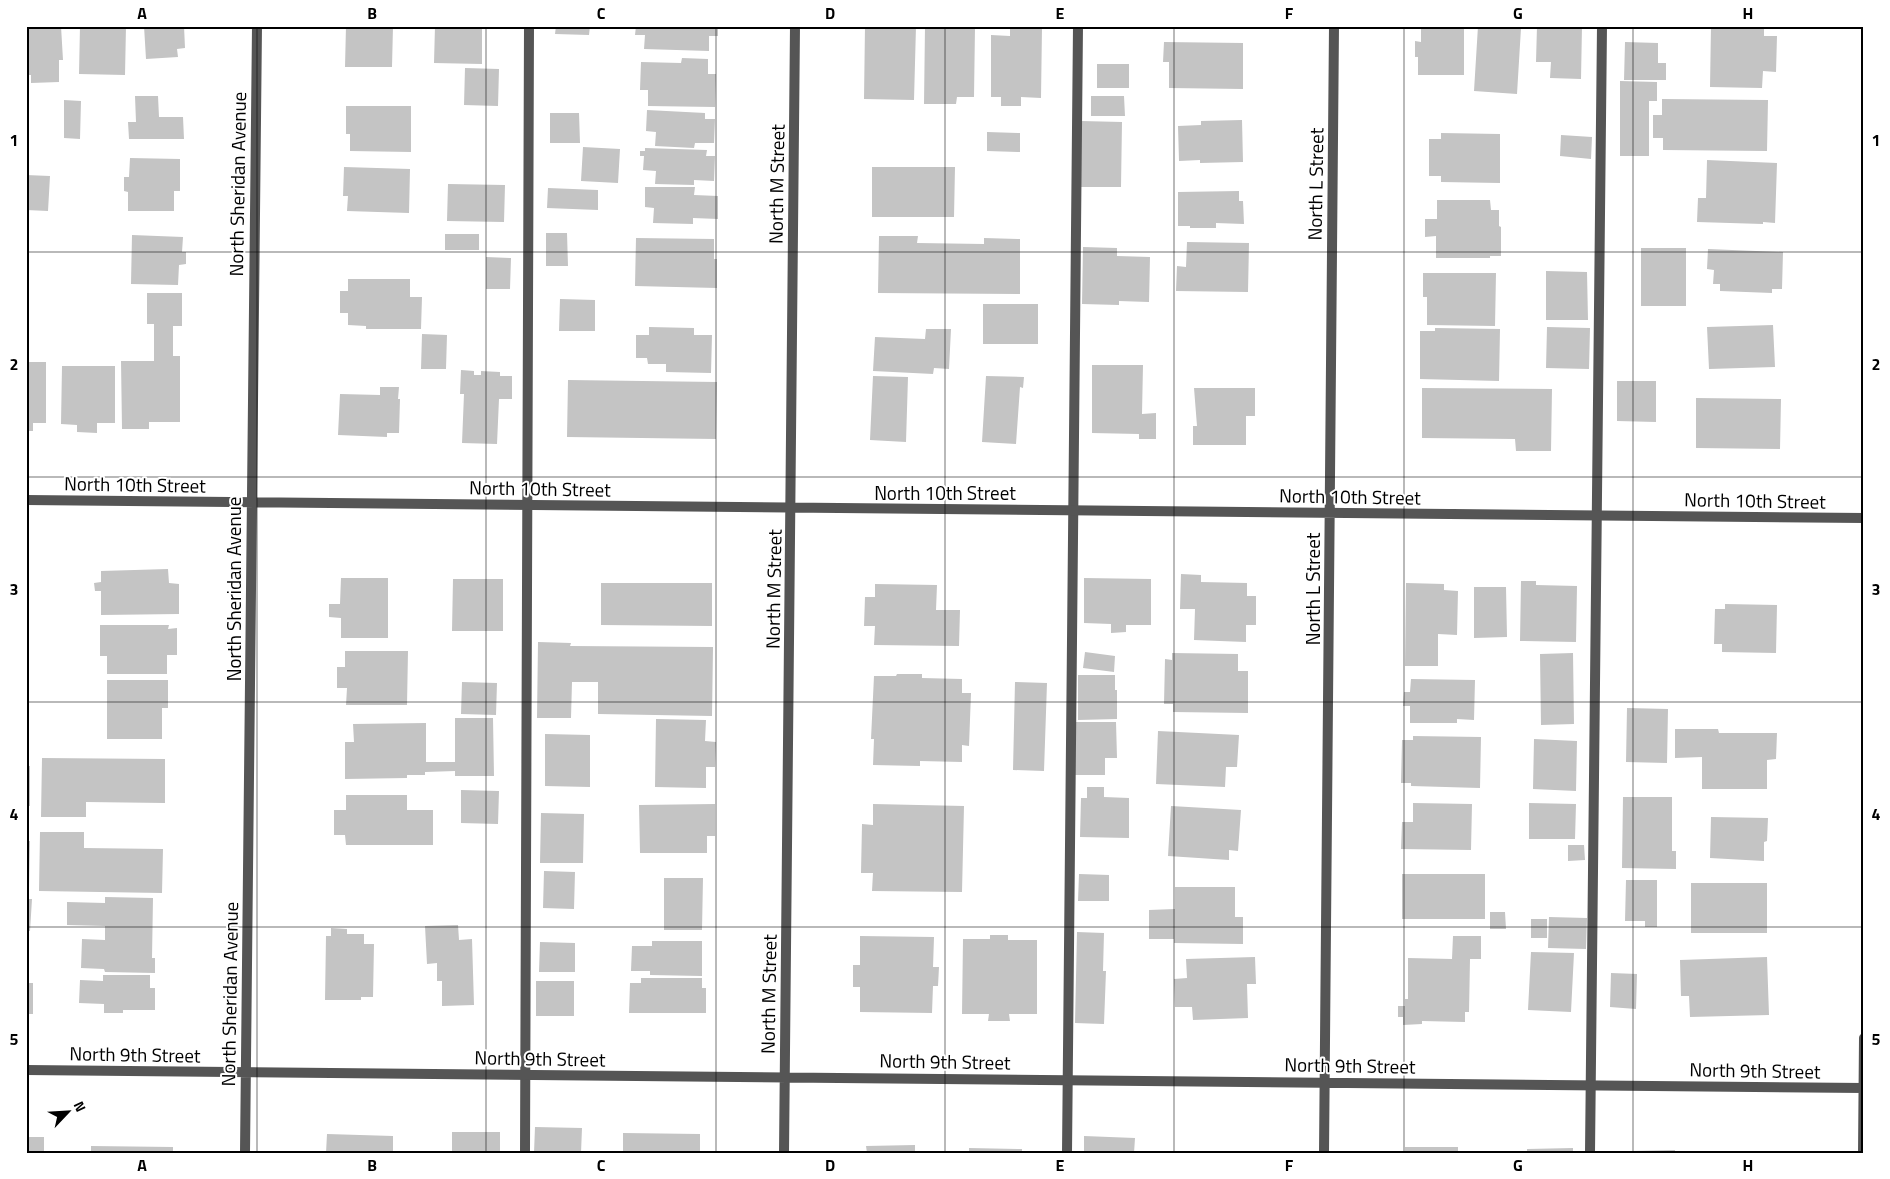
<svg xmlns="http://www.w3.org/2000/svg" width="1890" height="1179" viewBox="0 0 1890 1179" font-family="'Titillium Web',sans-serif">
<style>
.building{fill:#c4c4c4}
.lines{fill:none;stroke-linecap:round;stroke-linejoin:round}
.service{stroke:#555;stroke-width:10}
.minor{stroke:#555;stroke-width:10}
.grid{fill:none;stroke:#000;stroke-width:1;stroke-opacity:0.55}
.labels{text-anchor:middle;dominant-baseline:central;stroke-width:4;stroke-linejoin:round;paint-order:stroke}
.street-label{font-size:19px;fill:#000;stroke:#fff}
.neatline{fill:none;stroke:#000;stroke-width:2}
.grid-label{font-size:16px;text-anchor:middle;font-weight:bold;fill:#000}
</style>
<rect width="100%" height="100%" fill="#fff"/>
<!-- building -->
<path class="building" d="M26,26H61L63,60H59V82L31,83V75H26Z
M80,26H126L125,75L79,74Z
M144,26H184L185,48L177,49L178,57L146,59Z
M346,26H393L392,67H345Z
M435,26H482V64L434,63Z
M556,26H590L589,35L555,34Z
M636,26H718V36H709V51L644,49L645,35H635Z
M865,26H916L914,100L864,99Z
M925,26L975,27L974,97H957L956,104H924Z
M1010,26L1042,27L1041,98L1021,97V106H1001V97H991V35L1010,36Z
M1421,26H1464V75H1418V57H1415V41L1421,42Z
M1478,26L1521,28L1517,94L1474,91Z
M1537,26H1582L1581,79L1550,78L1551,62H1536Z
M1711,26H1764V36H1777L1776,72L1763,71L1762,88L1710,87Z
M1164,42L1243,43V89L1169,88V62H1163Z
M1625,42L1658,43V63H1666V80H1624Z
M682,58L708,59V74H716L715,107L648,106V90H640L641,62L681,63Z
M1097,64H1129V88H1097Z
M465,68L499,69L498,106L464,105Z
M1620,81L1657,82V101H1649V156H1620Z
M135,96H158L159,117H183L184,139H129L128,122H136Z
M1091,96H1124L1125,116H1091Z
M1662,99L1768,100L1767,151L1663,150V138H1653V115H1662Z
M64,100L81,101L80,139L64,138Z
M346,106H411V152L350,151V134H346Z
M647,110L705,113V119H715L714,143H695L694,148L655,146L656,132L646,131Z
M550,113H579L580,143H550Z
M1242,120L1243,162L1200,163V160L1179,161L1178,126L1201,125V121Z
M1081,121L1122,122L1121,187H1080Z
M987,132L1020,133V152L987,151Z
M1441,133L1500,134V183L1441,182V176H1429V139H1441Z
M1561,135L1592,137L1591,159L1560,156Z
M583,147L620,149L618,183L581,181Z
M645,148L707,150L706,156H715L714,181L694,180V185L655,184L656,171L643,170L644,156H640V151H645Z
M130,158L180,159V191H174V211H128V192L124,191V177H129Z
M1707,160L1777,163L1775,223L1763,222V224L1697,222L1698,198H1706Z
M344,167L410,169L409,213L347,211L348,196H343Z
M872,167H955L954,217H872Z
M26,175L50,176L48,211L26,210Z
M448,184L505,185L504,222L447,221Z
M645,187H695L694,195L718,196V219L693,218V224L653,223L654,208L645,207Z
M548,188L598,190V210L547,208Z
M1239,191V201H1243L1244,224L1216,223V228H1190V226H1178V192Z
M1437,200H1490L1491,210H1499V226L1501,227V256H1490V258H1436V236L1425,237V219H1437Z
M546,233H567L568,266H546Z
M445,234H479V250H445Z
M132,235L183,237L182,252H186V264L179,265L178,285L131,284Z
M879,236H918L917,243L984,244V238L1020,239V294L878,293Z
M636,238L714,239V259H717V288L635,286Z
M1187,242L1249,243L1248,292L1176,291L1177,266L1186,267Z
M1083,247L1117,248V256L1150,257L1149,302L1119,301V305L1082,304Z
M1641,248H1686V306H1641Z
M1708,249L1783,252L1782,289H1772V293L1720,291V284H1713L1714,270L1707,269Z
M486,257L511,258L510,289H486Z
M1546,271L1587,272L1588,320H1546Z
M1423,273H1496L1495,326L1427,325V297H1423Z
M348,279H410V297H422L421,329H366V326L348,325V313H340V291H348Z
M147,293H182V326H173V356H180V422H149V429H122L121,361H154V324H147Z
M560,299L595,300V331H559Z
M983,304H1038V344H983Z
M1773,325L1775,367L1709,369L1707,327Z
M649,327L694,328V335H712L711,373L666,372V364H648L647,358H636V335H649Z
M1547,327L1590,328L1589,369L1546,368Z
M1435,328L1500,329L1499,381L1420,379V331H1435Z
M926,329H951L949,369L934,368L933,374L873,371L875,337L925,339Z
M422,334L447,335L446,369H421Z
M26,362H46V423H33V431H26Z
M1092,365H1143L1142,414L1156,413V439H1139V434L1092,433Z
M62,366H115V423H97V433L77,432V425L61,424Z
M461,370L474,371V375H481V371L500,372V376H512V399H499L497,444L462,443L464,394H460Z
M873,376L908,377L906,442L870,440Z
M986,376L1024,377L1023,388L1020,387L1016,444L982,442Z
M568,380L717,382L716,439L567,437Z
M1617,381H1656V422L1617,421Z
M380,387H399L398,399H400L399,433H387V437L338,435L340,394L380,395Z
M1194,388H1255V416H1246V445H1193V426H1197Z
M1422,388L1552,389L1551,451H1516L1515,439L1422,438Z
M1696,398L1781,399L1780,449L1696,448Z
M168,569L169,583L179,584V614L101,615V591H95L94,583L101,582V571Z
M1181,574L1201,575V582L1247,583V596H1256V625H1246V642L1194,640L1195,609H1180Z
M341,578H388V638H341V618L329,617V604H340Z
M1084,578L1151,579V625H1126V632L1111,633V624L1084,623Z
M453,579H503V631H452Z
M1521,581H1536V585L1577,586L1576,642L1520,641Z
M601,583H712V626L601,625Z
M1406,583L1444,584V590L1458,591L1457,635L1438,634V666H1405Z
M875,584L937,585L936,610H960L959,646L874,645L875,626H864L865,597H875Z
M1474,587H1506L1507,637L1474,638Z
M1725,604L1777,605L1776,653L1722,652V644H1714L1715,609H1725Z
M100,625H169L168,629L177,628V655H167V674H107V656H100Z
M538,642L571,643L570,646L713,647L712,716L598,714V682H572L571,718H537Z
M345,651H408L407,705H346L347,688H337V667H345Z
M1085,652L1115,656L1114,672L1083,668Z
M1172,653L1238,654V671H1248V713L1173,712V704H1164L1165,659L1172,660Z
M1573,653L1574,724L1541,725L1540,654Z
M897,674H922V678L962,679V693H971L969,746L962,745V762L920,761V766L873,765L874,739H871L874,676H896Z
M1078,675H1115V690H1117V719L1078,720Z
M1411,679L1475,680L1474,720L1457,719V723H1410V706H1403L1404,692H1410Z
M107,680H168V708H162V739H107Z
M462,682L497,683L496,715L461,714Z
M1015,682L1047,683L1044,771L1013,770Z
M1627,708L1668,709L1667,763L1626,762Z
M455,718H493L494,776H455V771L425,772V775H407V778L345,779V742H354L353,724L426,723V762H455Z
M656,719L706,720L705,741L716,742L715,767H706V788L655,787Z
M1075,722H1116L1117,758H1105V775H1075Z
M1675,729H1718L1719,733H1777L1776,759L1767,760V789H1702V757L1675,758Z
M1158,731L1239,735L1237,767H1226L1225,787L1156,784Z
M545,734L590,735V787L545,786Z
M1413,736L1481,737L1480,788L1411,786V783H1401L1402,740H1413Z
M1534,739L1577,741L1576,791L1533,789Z
M42,758L165,759V803L86,802V817H41Z
M26,766H30V806H26Z
M1087,787H1104V797L1129,798V838L1080,837L1081,798H1087Z
M461,790L499,791L498,824L461,823Z
M346,795H407V810H433V845H346L345,835H334V810H346Z
M1623,797H1672V851H1676V869L1622,868Z
M1413,803L1472,804L1471,850L1401,849L1402,822H1413Z
M1529,803L1576,804L1575,839H1529Z
M715,804V836H707V853H640L639,805Z
M873,804L964,806L962,892L872,891L873,873H861L862,824L873,825Z
M1171,806L1241,810L1238,851L1229,850V860L1168,856Z
M541,813L584,814L583,863H540Z
M1711,817L1768,818L1767,841L1764,842V861L1710,858Z
M40,832H84V848L163,849L162,893L39,891Z
M26,841H30L29,888H26Z
M1568,845H1584L1585,860L1568,861Z
M544,871L575,872L574,909L543,908Z
M1079,874L1109,875V901H1078Z
M1402,874H1485V919H1402Z
M664,878H703L702,930H664Z
M1626,880H1657V927H1645V921H1625Z
M1691,883H1767V933H1691Z
M1175,887H1235V917H1243V944L1174,943V939H1149V910L1175,909Z
M105,897L153,898L152,958H155V973L105,972L104,969L81,968L82,939L105,940V926L67,925V902L105,903Z
M26,899H32L30,931H26Z
M1490,912H1505L1506,929H1490Z
M1549,917L1587,918L1586,949L1548,948Z
M1531,919H1547V938H1531Z
M458,925L459,940L472,939L474,1005L442,1006V981H437V963L427,964L425,926Z
M331,928L347,929V934H364V944H374L373,997H361V1000H325L326,936H331Z
M1077,932L1104,933L1103,971H1106L1104,1024L1075,1023Z
M990,935H1008V940H1037V1014H1009L1010,1021H988L989,1014H962L963,939H990Z
M860,936L934,937L933,967H939L938,986H933L932,1013L860,1012V987H853V965H860Z
M1453,936H1481V959H1470L1469,1012H1465V1022L1422,1021V1024L1403,1025V1017H1398V1006H1405V999H1408V958L1452,959Z
M652,941H702V976L650,975V971H631L632,946H652Z
M540,942L575,943V972H539Z
M1531,952L1574,953L1571,1012L1528,1010Z
M1255,957L1256,984H1247L1248,1018L1193,1020L1192,1007H1175L1174,979L1187,978L1186,959Z
M1767,957L1769,1015L1690,1017L1689,996H1681L1680,960Z
M1611,973L1637,974L1636,1009L1610,1007Z
M103,975H150V988H155V1010H123V1013H104V1004L79,1003L80,980L103,981Z
M641,978H702V988H706V1013H629L630,983H641Z
M536,981H574V1016H536Z
M26,983H33V1014H26Z
M535,1127L582,1128L581,1153H534Z
M452,1132H500V1153H452Z
M623,1133L700,1134V1153H623Z
M327,1134L393,1136V1153H326Z
M1084,1136L1135,1138L1134,1153H1084Z
M26,1137H44V1153H26Z
M915,1145V1153H867L866,1146Z
M91,1146L173,1147V1153H91Z
M1405,1147H1458V1153H1405Z
M969,1148L1022,1149V1153H969Z
M1573,1148V1153H1527V1149Z
M1675,1150V1153H1630V1151Z"/>
<g class="lines">
<!-- service -->
<path class="service" d="M525,1153L529,26
M1067,1153L1078,26
M1590,1153L1602,26"/>
<!-- minor -->
<path class="minor" d="M26,500L1864,518
M26,1070L1864,1088
M245,1153L257,26
M784,1153L795,26
M1324,1153L1334,26
M1863,1153L1864,1038"/>
</g>
<!-- grid -->
<path class="grid" d="M257,26V1153M486,26V1153M716,26V1153M945,26V1153M1174,26V1153M1404,26V1153M1633,26V1153M26,252H1864M26,477H1864M26,702H1864M26,927H1864"/>
<g class="labels">
<!-- street labels -->
<g class="street-label">
<text transform="translate(237 184) rotate(-89)">North Sheridan Avenue</text>
<text transform="translate(776 184) rotate(-89)">North M Street</text>
<text transform="translate(1315 184) rotate(-89)">North L Street</text>
<text transform="translate(135 484) rotate(1)">North 10th Street</text>
<text transform="translate(540 488) rotate(1)">North 10th Street</text>
<text x="945" y="492">North 10th Street</text>
<text transform="translate(1350 496) rotate(1)">North 10th Street</text>
<text transform="translate(1755 500) rotate(1)">North 10th Street</text>
<text transform="translate(233 589) rotate(-90)">North Sheridan Avenue</text>
<text transform="translate(773 589) rotate(-89)">North M Street</text>
<text transform="translate(1312 589) rotate(-90)">North L Street</text>
<text transform="translate(229 994) rotate(-89)">North Sheridan Avenue</text>
<text transform="translate(768 994) rotate(-89)">North M Street</text>
<text transform="translate(135 1054) rotate(1)">North 9th Street</text>
<text transform="translate(540 1058) rotate(1)">North 9th Street</text>
<text transform="translate(945 1061) rotate(1)">North 9th Street</text>
<text transform="translate(1350 1065) rotate(1)">North 9th Street</text>
<text transform="translate(1755 1070) rotate(1)">North 9th Street</text>
</g>
</g>
<!-- border -->
<rect width="1890" height="1179" fill="none" stroke="#ffffff" stroke-width="55"/>
<!-- north arrow -->
<g transform="translate(68 1112) rotate(65)" stroke="#ffffff" stroke-width="4" paint-order="stroke">
<path d="M0-4L9 19L0 12L-9 19Z" fill="#000000"/>
<text y="-8" font-size="14" font-weight="bold" text-anchor="middle" fill="#000000">N</text>
</g>
<rect x="28" y="28" width="1834" height="1124" class="neatline"/>
<g class="grid-label">
<text x="142" y="19">A</text>
<text x="372" y="19">B</text>
<text x="601" y="19">C</text>
<text x="830" y="19">D</text>
<text x="1060" y="19">E</text>
<text x="1289" y="19">F</text>
<text x="1518" y="19">G</text>
<text x="1748" y="19">H</text>
<text x="14" y="146">1</text>
<text x="1876" y="146">1</text>
<text x="14" y="370">2</text>
<text x="1876" y="370">2</text>
<text x="14" y="595">3</text>
<text x="1876" y="595">3</text>
<text x="14" y="820">4</text>
<text x="1876" y="820">4</text>
<text x="14" y="1045">5</text>
<text x="1876" y="1045">5</text>
<text x="142" y="1171">A</text>
<text x="372" y="1171">B</text>
<text x="601" y="1171">C</text>
<text x="830" y="1171">D</text>
<text x="1060" y="1171">E</text>
<text x="1289" y="1171">F</text>
<text x="1518" y="1171">G</text>
<text x="1748" y="1171">H</text>
</g>
</svg>
